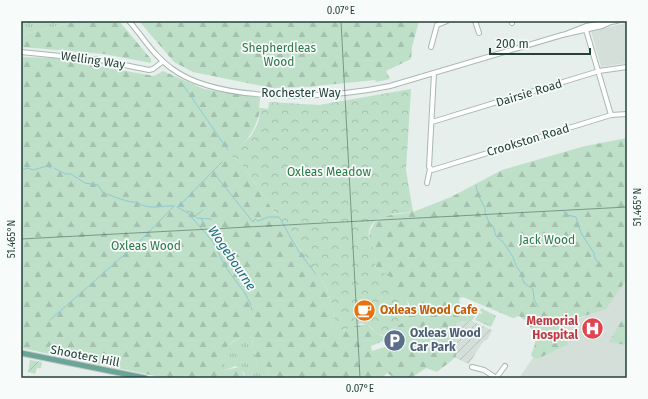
<svg xmlns="http://www.w3.org/2000/svg" width="648" height="399" viewBox="0 0 648 399" font-family="'Fira Sans',sans-serif">
<style>
.built{fill:#d4dfda}
.industrial{fill:url(#industrial-furrows)}
.grass{fill:url(#grass-tufts)}
.forest{fill:url(#forest-firs)}
.park{fill:url(#park-crowns)}
.garden{fill:url(#garden-furrows)}
.lines{fill:none;stroke-linecap:round;stroke-linejoin:round}
.stream{stroke:#8ec9d4;stroke-width:1}
.minor-casing{stroke:#a8b8b2;stroke-width:6}
.major-casing{stroke:#c2cac8;stroke-width:7}
.minor{stroke:#fff;stroke-width:4}
.major{stroke:#6aa596;stroke-width:5}
.ticks{fill:none;stroke:#24423a;stroke-width:1;stroke-opacity:0.45}
.labels{text-anchor:middle;dominant-baseline:central;stroke-width:3.5;stroke-linejoin:round;paint-order:stroke}
.park-label{font-size:12px;fill:#2d7a4b;stroke:#f7fbf9}
.street-label{font-size:12px;fill:#24423a;stroke:#f7fbf9}
.food-label{font-size:12px;font-weight:bold;fill:#c56008;stroke:#f7fbf9;text-anchor:start}
.health-label{font-size:12px;font-weight:bold;fill:#be3a42;stroke:#f7fbf9;text-anchor:end}
.service-label{font-size:12px;font-weight:bold;fill:#4e5e75;stroke:#f7fbf9;text-anchor:start}
.water-label{font-size:13px;font-style:italic;fill:#1c6f80;stroke:#f7fbf9}
.neatline{fill:none;stroke:#24423a;stroke-width:1.5}
.ticks-label{font-size:10px;text-anchor:middle;fill:#24423a}
</style>
<defs>
<pattern id="industrial-furrows" width="10" height="10" patternUnits="userSpaceOnUse"><rect width="10" height="10" fill="#d4dfda"/><path d="M-1 1l2-2M0 10L10 0M9 11l2-2" fill="none" stroke="#b6c1bc"/></pattern>
<pattern id="grass-tufts" width="24" height="20" patternUnits="userSpaceOnUse"><rect width="24" height="20" fill="#bfe0c8"/><path d="M3 7l-1-3M5 7V3M7 7l1-3M15 17l-1-3M17 17v-4M19 17l1-3" fill="none" stroke="#a4c1ad"/></pattern>
<pattern id="forest-firs" width="22" height="20" patternUnits="userSpaceOnUse"><rect width="22" height="20" fill="#bfe0c8"/><path d="M5 1l3.5 6h-7zM16 11l3.5 6h-7z" fill="#a4c1ad"/></pattern>
<pattern id="park-crowns" width="20" height="18" patternUnits="userSpaceOnUse"><rect width="20" height="18" fill="#bfe0c8"/><path d="M2 6a3 3 0 1 1 6 0M12 15a3 3 0 1 1 6 0" fill="none" stroke="#a4c1ad"/></pattern>
<pattern id="garden-furrows" width="10" height="10" patternUnits="userSpaceOnUse"><rect width="10" height="10" fill="#bfe0c8"/><path d="M-1 1l2-2M0 10L10 0M9 11l2-2" fill="none" stroke="#a4c1ad"/></pattern>
</defs>
<rect width="100%" height="100%" fill="#e6efeb"/>
<!-- built -->
<path class="built" d="M627,23V63L601,67L591,31Z
M627,277V378H519L553,329L595,312L614,297Z"/>
<!-- industrial -->
<path class="industrial" d="M463,321H472L492,330L488,339L483,342L469,364L453,357V325Z"/>
<!-- grass -->
<path class="grass" d="M21,21H77L21,35Z
M481,308L496,316L491,327L475,320L479,313L482,314V312L480,311Z
M246,336L253,338L252,345L258,366H267L269,368L265,378H245L244,373L236,366L225,370C216,351 230,341 246,336Z"/>
<!-- forest -->
<path class="forest" d="M77,21H119L151,59V63L104,54L21,47V35Z
M139,21H419L412,47L411,59L386,71L390,79L376,82L375,80L306,87L272,88L193,72L174,62Z
M21,57L53,58L154,76L163,71L204,89L260,98L259,108H261C256,127 250,139 235,151L234,157L240,162L327,288L335,317L331,324L344,331L348,327L367,324L375,332L388,339L371,346L372,351L391,345L389,343L391,341L401,348L406,343L392,329L405,321C415,299 407,302 393,289C390,285 390,278 387,274C385,272 379,270 376,268L374,247L369,241L370,231L375,222L384,216L413,212L451,197L502,170L585,146L627,138V279L606,309L575,319L563,330L569,344L537,359L531,356C532,351 536,344 535,340C533,330 527,321 519,316L513,318L463,297L460,298L459,301L465,311L475,316L472,321H463L453,325L456,357L437,372L426,368C412,378 403,384 387,373L382,378H265L269,368L267,366H258L252,345L253,338C234,333 216,351 225,370L240,367L245,378H165L21,348Z
M622,320L627,325V369L626,345L609,342Z"/>
<!-- park -->
<path class="park" d="M411,89L406,170L413,212C396,213 365,215 369,239C370,244 375,247 376,253C376,258 375,262 376,268L387,274L391,278L393,288C409,295 410,305 407,320L392,329L384,336L375,332L370,326L362,323L336,333L332,331L331,324L335,317L327,288L240,162L234,157L233,153L251,136L258,123L261,108L268,109L269,102L319,105Z"/>
<!-- garden -->
<path class="garden" d="M467,303L477,307L474,313L466,309Z
M30,360L42,362L41,368H37L35,374L28,372Z"/>
<g class="lines">
<!-- stream -->
<path class="stream" d="M183,85L228,150
M54,168L65,174H71L85,183L98,185L103,193C111,195 131,204 137,202C148,211 163,205 174,206
M21,170L28,168L33,170L47,166L51,168
M212,171L253,222L255,219L258,221L268,217H279L299,252L316,274
M476,185L478,195L485,208V213L489,222L493,226L496,236L503,242L513,257L516,266L521,273L524,283L533,289L534,299L538,307
M177,207L188,213L213,242L226,268L245,293L251,305
M178,207L222,162
M187,211L191,212L197,218L211,219
M563,211L567,215L576,217L581,233L594,253L595,258L599,264
M195,216L203,210
M201,219L204,223
M251,307L252,310
M50,320L139,242L174,206
M115,378H125"/>
<defs>
<path id="minor" d="M129,21C143,37 154,56 171,68C220,105 333,98 390,86L562,35L602,26L609,23
M475,21L479,33
M511,21L512,23
M586,30L611,115
M563,35L586,26L617,21
M431,47L437,25L447,21
M21,52L100,60L149,70L153,69L162,62
M434,73L429,167L432,170L611,115L627,114
M432,122L599,71L627,67
M427,183L430,169
M472,367L484,370L496,378
M496,378L505,366"/>
<path id="major" d="M21,353L145,378"/>
</defs>
<!-- minor casing -->
<use href="#minor" class="minor-casing"/>
<!-- major casing -->
<use href="#major" class="major-casing"/>
<!-- minor -->
<use href="#minor" class="minor"/>
<!-- major -->
<use href="#major" class="major"/>
</g>
<!-- ticks -->
<path class="ticks" d="M341,21L360,378M21,239L627,207"/>
<!-- icons -->
<defs>
<symbol id="cafe-disc" viewBox="-11 -11 22 22"><circle r="9.5" fill="#e8710a" stroke="#f7fbf9"/><path d="M-5.5-4.5H6V0H3Q3 3.5 0 3.5H-2.5Q-5.5 3.5-5.5 0ZM3-3.2v2h1.7v-2ZM-6 4.5H4V6H-6Z" fill="#fff"/></symbol>
<symbol id="hospital-disc" viewBox="-11 -11 22 22"><circle r="9.5" fill="#e0444e" stroke="#f7fbf9"/><path d="M-5-5h3v3.5h4V-5h3V5h-3V1.5h-4V5h-3Z" fill="#fff"/></symbol>
<symbol id="parking-disc" viewBox="-11 -11 22 22"><circle r="9.5" fill="#5c6f8a" stroke="#f7fbf9"/><path d="M-3.5-5.5H1a3.5 3.5 0 0 1 0 7H-1V5.5H-3.5ZM-1-3.4V-.6H.8a1.4 1.4 0 0 0 0-2.8Z" fill="#fff"/></symbol>
</defs>
<g fill-rule="evenodd">
<use href="#cafe-disc" x="352" y="298" width="25" height="25"/>
<use href="#hospital-disc" x="580" y="316" width="25" height="25"/>
<use href="#parking-disc" x="382" y="328" width="25" height="25"/>
</g>
<g class="labels">
<!-- park labels -->
<g class="park-label">
<text x="279" y="48">Shepherdleas<tspan x="279" dy="14">Wood</tspan></text>
<text x="329" y="172">Oxleas Meadow</text>
<text x="547" y="240">Jack Wood</text>
<text x="146" y="246">Oxleas Wood</text>
</g>
<!-- street labels -->
<g class="street-label">
<text transform="translate(93 60) rotate(8)">Welling Way</text>
<text x="301" y="93">Rochester Way</text>
<text transform="translate(529 93) rotate(-17)">Dairsie Road</text>
<text transform="translate(528 140) rotate(-17)">Crookston Road</text>
<text transform="translate(85 356) rotate(11)">Shooters Hill</text>
</g>
<!-- food labels -->
<g class="food-label">
<text x="380" y="310">Oxleas Wood Cafe</text>
</g>
<!-- health labels -->
<g class="health-label">
<text x="578" y="321">Memorial<tspan x="578" dy="14">Hospital</tspan></text>
</g>
<!-- service labels -->
<g class="service-label">
<text x="410" y="333">Oxleas Wood<tspan x="410" dy="14">Car Park</tspan></text>
</g>
<!-- water labels -->
<g class="water-label">
<text transform="translate(232 258) rotate(56)">Wogebourne</text>
</g>
</g>
<!-- border -->
<rect width="648" height="399" fill="none" stroke="#f7fbf9" stroke-width="44"/>
<!-- scale -->
<path d="M490 48v6h100v-6" fill="none" stroke="#24423a" stroke-width="2"/>
<text x="496" y="48" font-size="12" fill="#24423a" stroke="#f7fbf9" stroke-width="3" paint-order="stroke">200 m</text>
<rect x="22" y="22" width="604" height="355" class="neatline"/>
<g class="ticks-label">
<text x="341" y="14">0.07°E</text>
<text transform="translate(637 207) rotate(-90)" y="4">51.465°N</text>
<text transform="translate(11 239) rotate(-90)" y="4">51.465°N</text>
<text x="360" y="392">0.07°E</text>
</g>
</svg>
